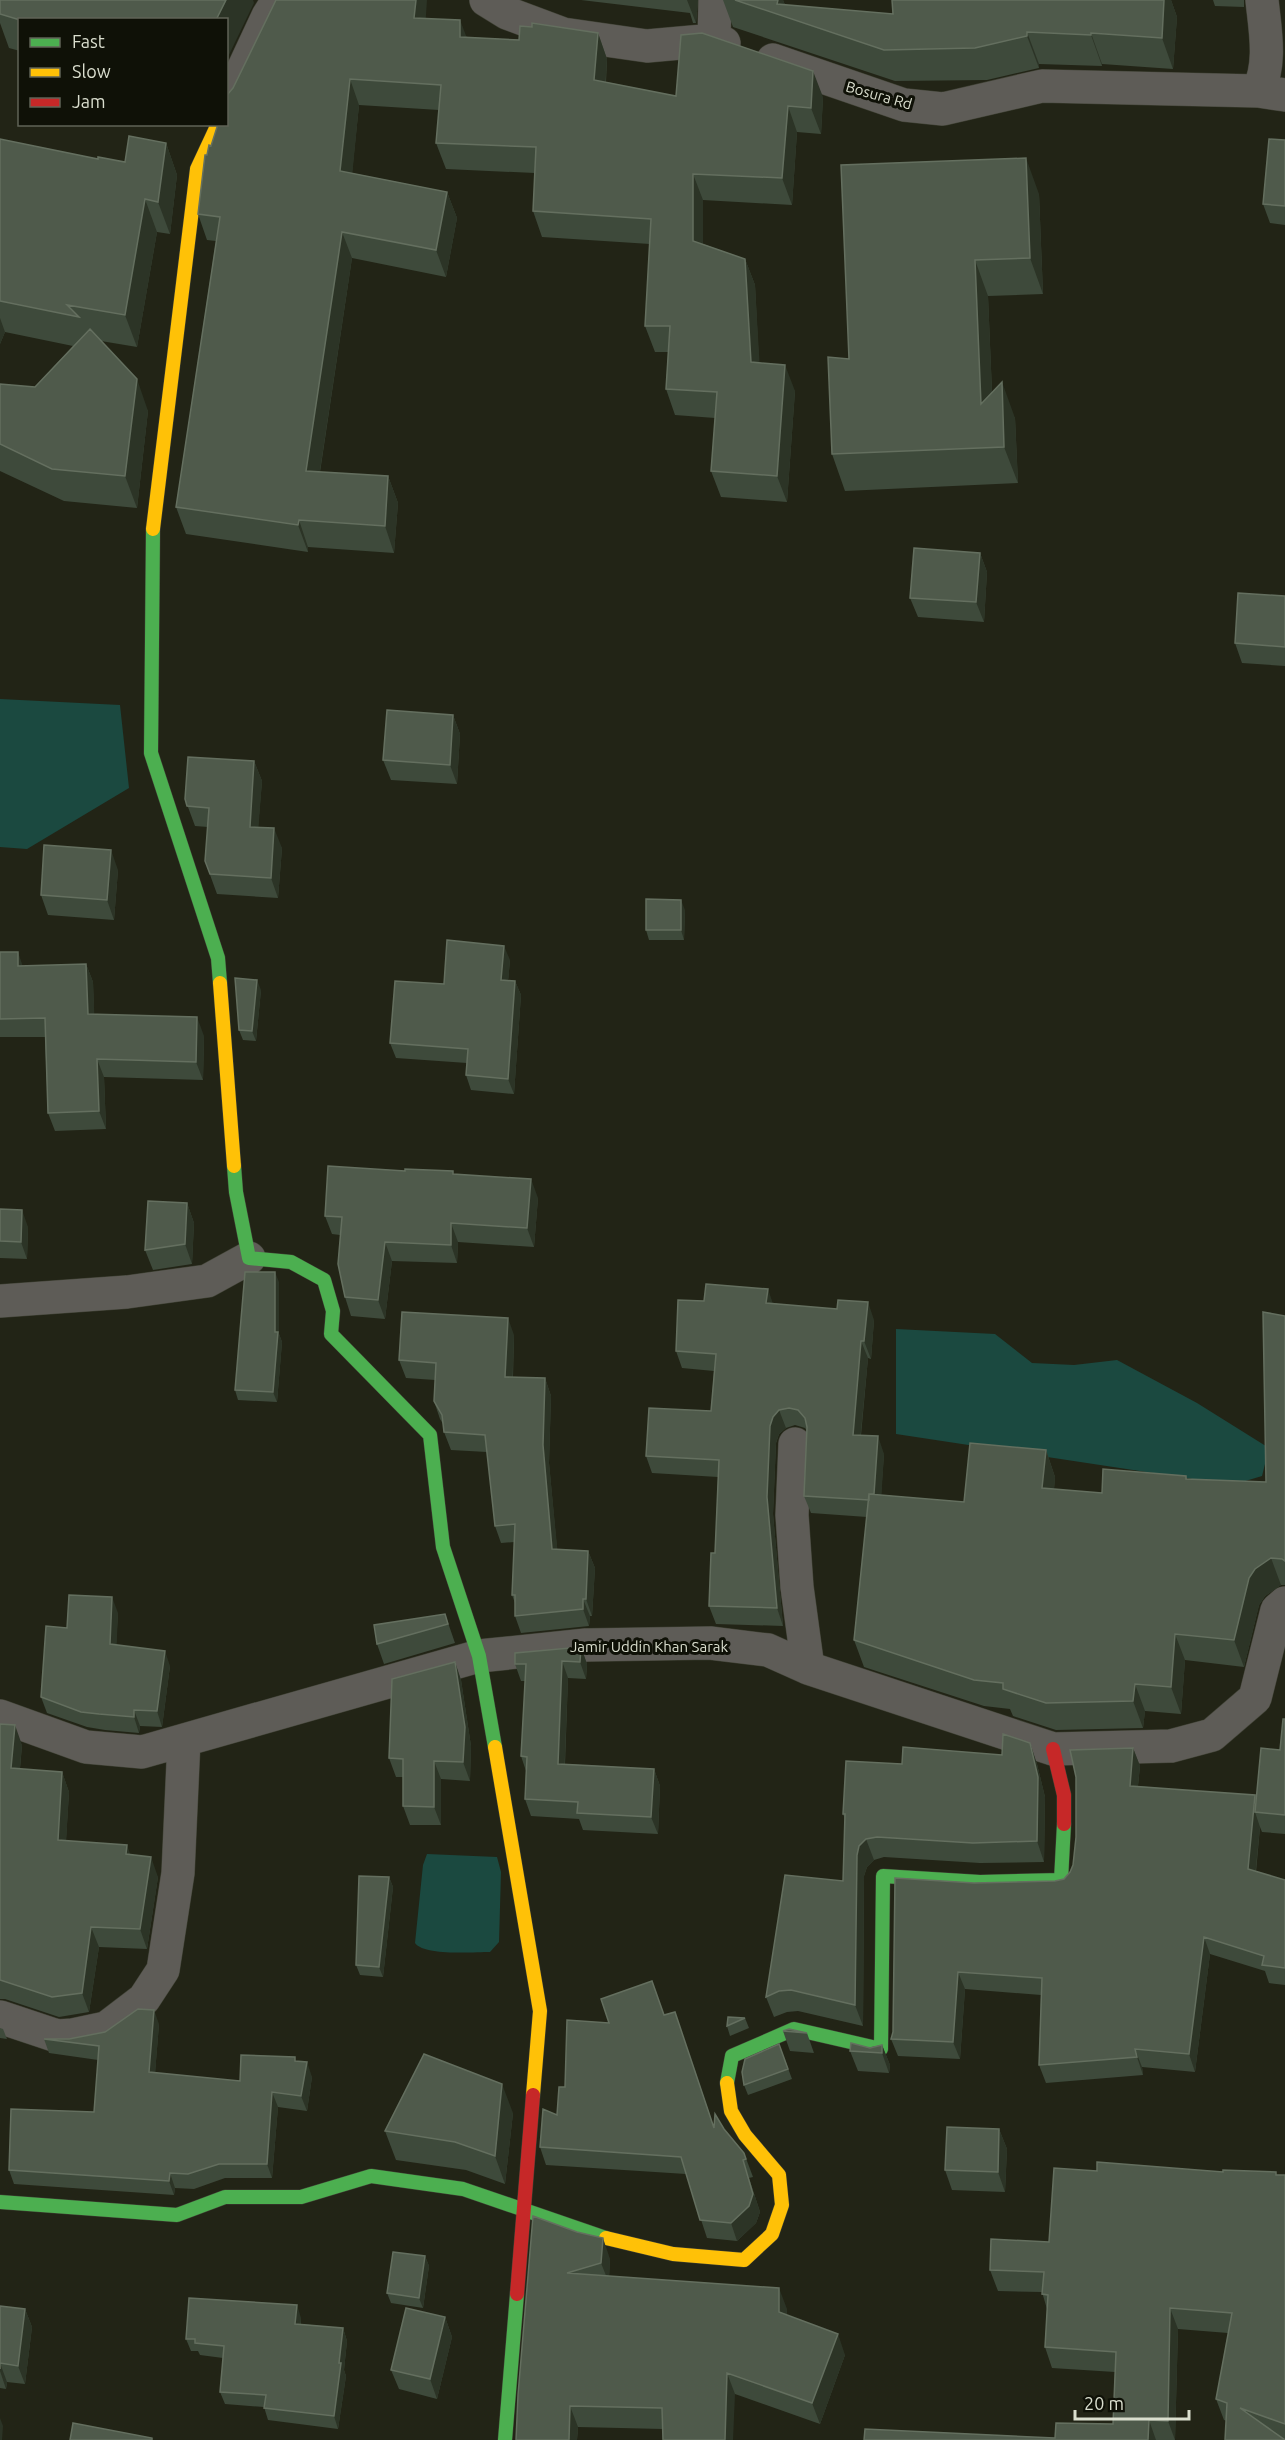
<svg xmlns="http://www.w3.org/2000/svg" width="1285" height="2440" viewBox="0 0 1285 2440" font-family="Ubuntu,sans-serif">
<style>
.water{fill:#1b4940}
.lines{fill:none;stroke-linecap:round;stroke-linejoin:round}
.street-casing{stroke:#3f4134;stroke-width:34}
.fast-casing{stroke:#3f4134;stroke-width:15}
.slow-casing{stroke:#3f4134;stroke-width:15}
.jam-casing{stroke:#3f4134;stroke-width:15}
.street{stroke:#5e5c57;stroke-width:33}
.fast{stroke:#4caf50;stroke-width:14}
.slow{stroke:#ffc107;stroke-width:14}
.jam{stroke:#c62828;stroke-width:14}
.wall{fill:#3e4a3b}
.shaded-wall{fill:#2c3426}
.building{fill:#4f5a4b;stroke:#646f5f;stroke-width:1.5}
.labels{text-anchor:middle;dominant-baseline:central;stroke-width:6;stroke-linejoin:round;paint-order:stroke}
.street-label{font-size:15px;fill:#dadece;stroke:#0f1107}
</style>
<rect width="100%" height="100%" fill="#222416"/>
<!-- water -->
<path class="water" d="M0,699L120,705L129,788L27,849L0,847Z
M896,1329L995,1334L1032,1363L1074,1365L1117,1360L1197,1403L1269,1448L1262,1476L1232,1485L896,1434Z
M427,1854L497,1857L501,1872L499,1942L490,1952C473,1952 424,1956 415,1943L423,1865Z"/>
<g class="lines">
<defs>
<path id="street" d="M486,0L507,13L563,34L647,46L714,40L724,43
M714,40L715,0
M773,60L904,105L943,109L1042,86L1258,91L1285,95
M1258,91C1272,63 1265,30 1262,0
M226,106L268,16L278,0
M0,1301L127,1292L207,1281L249,1258
M795,1444L792,1515L797,1587L808,1668
M0,1716L86,1747L142,1752L479,1656L586,1645L710,1643L768,1650L808,1668L1053,1749L1171,1746L1212,1735L1255,1698L1277,1610L1285,1603
M0,2017L57,2036L73,2035L106,2028L144,1999L163,1970L178,1873L184,1740"/>
<path id="fast" d="M153,529L151,753L218,958L220,983
M234,1166L236,1192L249,1258L291,1262L324,1280L333,1311L331,1334L430,1435L443,1547L479,1656L495,1747
M727,2083L732,2056L794,2029L881,2049L883,1876L980,1882L1061,1880L1064,1824
M0,2202L177,2215L225,2197H301L371,2176L463,2189L606,2238
M505,2440L517,2294"/>
<path id="slow" d="M153,529L197,169L218,124
M220,983L234,1166
M495,1747L540,2011L533,2095
M606,2238L673,2254L744,2260L772,2234L782,2205L779,2175L745,2135L731,2111L727,2083"/>
<path id="jam" d="M1053,1749L1064,1795V1824
M517,2294L533,2095"/>
</defs>
<!-- street casing -->
<use href="#street" class="street-casing"/>
<!-- fast casing -->
<use href="#fast" class="fast-casing"/>
<!-- slow casing -->
<use href="#slow" class="slow-casing"/>
<!-- jam casing -->
<use href="#jam" class="jam-casing"/>
<!-- street -->
<use href="#street" class="street"/>
<!-- fast -->
<use href="#fast" class="fast"/>
<!-- slow -->
<use href="#slow" class="slow"/>
<!-- jam -->
<use href="#jam" class="jam"/>
</g>
<!-- wall -->
<path class="wall" d="M0,0L254,3L20,20V51L9,48L0,23Z
M581,0H698L696,23H693L690,13Z
M723,0H783L785,5L893,14L1171,0L1177,17L1173,69L1102,64V66L1039,64V68L987,80L895,81L733,27Z
M1213,0H1244V7L1215,6Z
M426,18L467,37L519,40L598,33L607,59L606,82L676,96L823,97L821,134L797,132L792,205L703,200V244L745,259L755,285L759,363L795,391L787,502L721,497L711,471L715,418L675,415L666,389L668,352H655L645,326L650,244L542,237L533,211L535,173L446,169L436,143L439,110L359,105L352,173L447,192L457,218L446,277L352,258L320,472L388,476L398,503L394,553L308,547V552L186,534L176,507L216,241L207,240L198,214L207,155L211,146L233,88Z
M0,139L98,159L125,162L166,143L177,175L170,234L157,232L137,347L101,341L148,411L137,508L64,501L0,471V384L35,387L73,346L5,332L0,344Z
M1285,140V225L1270,223L1263,204Z
M1039,194L1043,294L988,296L992,392L1015,418L1018,483L845,491L832,454L849,359Z
M980,553L987,572L984,622L918,617L910,598Z
M1285,596V666L1242,663L1235,643Z
M453,715L460,734L457,784L391,780L383,760Z
M254,761L262,781L258,827L282,848L278,898L217,894L205,861L208,827L195,826L185,799Z
M118,870L114,920L48,915L41,895Z
M685,910L684,940H649L646,930Z
M0,952L23,966L86,964L93,982L94,1014L204,1036L203,1080L104,1077L106,1129L55,1131L48,1113L45,1037H0Z
M510,960L508,981H515L521,995L514,1094L471,1090L466,1075L467,1063L396,1058L390,1043L444,984Z
M261,990L256,1041L243,1040L239,1030Z
M405,1171L454,1174L538,1198L534,1247L458,1242L457,1263L392,1261L385,1319L351,1316L345,1297L340,1235L332,1234L325,1216Z
M187,1203L194,1223L192,1264L153,1270L145,1250Z
M0,1209L28,1227L27,1259L0,1258Z
M279,1282V1334L282,1342L277,1402L238,1400L235,1390Z
M773,1303L874,1320L871,1359L868,1358L861,1435L884,1454L881,1495L964,1502L1046,1450L1055,1477L1054,1489L1102,1493L1186,1476L1187,1479L1266,1482L1285,1316V1585H1281L1265,1596L1259,1605L1244,1667L1185,1660L1181,1714L1145,1711L1143,1728L1056,1730L1013,1716L1010,1709L984,1706L864,1667L854,1640L867,1517L811,1513L804,1496L807,1431L805,1428L795,1425L786,1428L779,1434L776,1443L773,1514L783,1626L716,1624L709,1606L715,1553L718,1477L652,1473L646,1456L711,1411L714,1371L682,1368L676,1351Z
M514,1335L513,1377L545,1378L551,1396L549,1463L557,1549L588,1551L595,1568L592,1616H590L589,1626L521,1633L515,1616V1603L512,1595L515,1542L501,1543L495,1526L487,1452L451,1450L444,1432L443,1424L440,1419L434,1401L435,1380L406,1378L399,1360Z
M118,1613L116,1645L170,1666L162,1727L140,1726L139,1733L105,1730L87,1727L47,1713L41,1697L67,1628Z
M445,1614L455,1643L384,1664L377,1644Z
M581,1647L587,1664L586,1679L568,1678L565,1764L654,1769L660,1786L658,1834L583,1830L579,1819L531,1816L525,1799L526,1771L521,1756L525,1681H521L515,1664Z
M455,1662L461,1680L471,1746L470,1781L441,1779V1825H410L403,1806V1777H396L389,1758Z
M1285,1719V1834L1262,1832L1260,1827L1256,1872L1285,1880V1985L1269,1983L1265,1971L1210,1954L1195,2072L1142,2067L1143,2075L1046,2083L1039,2065L1041,1995L965,1989L960,2059L898,2056L891,2039L974,1883L1055,1881L1064,1879L1070,1872L1133,1748L1140,1766L1138,1786L1256,1797L1280,1750Z
M0,1724L22,1745L20,1769L62,1772L69,1792L66,1840L130,1854L158,1877L147,1949L99,1947L89,2012L59,2017L5,1999H0Z
M1030,1743L1037,1764L1045,1797L1044,1862L980,1863L884,1857L874,1860L867,1867L864,1876L863,2026L798,2011L787,2012L774,2017L766,1997L843,1881L845,1819L843,1814L902,1764L1002,1755Z
M389,1877L393,1887L383,1977L360,1975L356,1965Z
M675,2012L714,2127L724,2129L744,2153L753,2177L749,2178L760,2212L756,2223L737,2241L707,2238L686,2174L546,2165L540,2147L609,2023L664,2015Z
M745,2018L749,2028L730,2036L727,2026Z
M159,2024L155,2073L240,2081L296,2061L312,2077L307,2111L278,2107L272,2178H225L194,2189L175,2188L174,2195L14,2184L9,2170L94,2112L98,2060L49,2053L44,2039H69Z
M0,2028L3,2029L7,2039L0,2038Z
M783,2031L807,2033L814,2053L790,2051Z
M779,2044L792,2079L748,2095L744,2085Z
M882,2045L890,2065L889,2073L858,2071L850,2051Z
M513,2113L505,2184L466,2170L396,2160L385,2131Z
M999,2129L1007,2149L1005,2192L952,2190L945,2170Z
M1097,2171L1223,2172L1285,2175V2440L1224,2420L1216,2399L1228,2333L1178,2329L1175,2440H864L1055,2438L1113,2424L1115,2372L1052,2368L1045,2347L1047,2309L1042,2292L998,2291L990,2270L1049,2242Z
M533,2216L610,2259L609,2276L787,2309V2315L845,2355L820,2424L735,2394L663,2429L578,2427L577,2440H516Z
M425,2256L429,2266L423,2308L391,2303L387,2293Z
M0,2306L25,2309L32,2327L25,2384L7,2382L6,2389L0,2388Z
M445,2317L452,2337L437,2399L399,2389L391,2370Z
M301,2318V2324L343,2328L347,2341L344,2370L346,2376L338,2429L268,2420L264,2407L225,2404L220,2392L223,2358L200,2355L198,2351H191L186,2339Z"/>
<!-- shaded-wall -->
<path class="shaded-wall" d="M226,0H253L254,3L226,61V20H216Z
M416,0H427L424,44L414,18Z
M687,0H698L696,23Z
M778,0H783L790,18L777,4Z
M1164,0H1171L1177,17L1173,69L1162,38Z
M460,20L470,46L460,37Z
M1027,32L1039,64V68L1027,36Z
M598,33L607,59L604,106L594,80Z
M1091,33L1102,64V66L1091,35Z
M813,71L823,97L821,134L811,108Z
M350,79L359,105L350,197L340,171Z
M788,106L797,132L792,205L782,178Z
M166,143L177,175L170,234L158,202Z
M1026,158L1039,194L1043,294L1030,258Z
M693,174L703,200V267L693,241Z
M447,192L457,218L446,277L436,250Z
M145,199L157,232L137,347L125,315Z
M342,232L352,258L316,497L306,471Z
M745,259L755,285L761,388L751,362Z
M975,260L988,296L994,441L981,404Z
M0,318L5,332L0,344Z
M785,365L795,391L787,502L777,476Z
M137,379L148,411L137,508L125,476Z
M1002,382L1015,418L1018,483L1004,447Z
M388,476L398,503L394,553L385,526Z
M299,520L308,547V552L298,525Z
M980,553L987,572L984,622L976,602Z
M453,715L460,734L457,784L450,765Z
M254,761L262,781L257,846L250,827Z
M274,828L282,848L278,898L271,878Z
M111,850L118,870L114,920L107,900Z
M681,900L685,910L684,940L681,930Z
M504,946L510,960L507,995L501,980Z
M18,952L24,970L18,966Z
M86,964L93,982L95,1032L88,1014Z
M257,980L261,990L256,1041L252,1031Z
M515,981L521,995L514,1094L508,1079Z
M197,1017L204,1036L203,1080L196,1062Z
M97,1059L104,1077L106,1129L99,1111Z
M531,1179L538,1198L534,1247L527,1228Z
M187,1203L194,1223L192,1264L185,1244Z
M22,1210L28,1227L27,1259L21,1242Z
M451,1223L458,1242L457,1263L451,1245Z
M385,1242L392,1261L385,1319L378,1300Z
M275,1272L279,1282V1334L282,1342L277,1402L273,1392L275,1332Z
M768,1289L774,1307L766,1303Z
M868,1302L874,1320L871,1359L864,1341Z
M508,1318L514,1335L512,1394L505,1377Z
M861,1341L868,1358L859,1452L853,1435Z
M545,1378L551,1396L549,1463L559,1566L552,1549L543,1445Z
M779,1410L786,1428L779,1434L776,1443L773,1514L783,1626L777,1608L767,1497L770,1426L773,1417Z
M878,1436L884,1454L880,1518L873,1500Z
M1046,1450L1055,1477L1052,1515L1042,1488Z
M588,1551L595,1568L592,1616L586,1599Z
M1271,1558L1281,1585L1265,1596L1259,1605L1244,1667L1234,1640L1249,1578L1255,1569Z
M112,1597L118,1613L116,1660L110,1644Z
M583,1599L590,1616L589,1626L583,1609Z
M1175,1634L1185,1660L1181,1714L1171,1687Z
M581,1647L587,1664L586,1679L580,1662Z
M165,1651L170,1666L162,1727L157,1711Z
M562,1661L568,1678L564,1781L558,1764Z
M455,1662L461,1680L471,1746L470,1781L463,1762Z
M1135,1684L1145,1711L1143,1728L1133,1701Z
M134,1710L140,1726L139,1733L134,1717Z
M15,1725L22,1745L18,1788L11,1768Z
M1030,1743L1037,1764L1045,1797L1044,1862L1037,1841Z
M1133,1748L1140,1766L1136,1803L1130,1786Z
M434,1761L441,1779V1825L434,1807Z
M654,1769L660,1786L658,1834L651,1817Z
M62,1772L69,1792L65,1860L58,1840Z
M1255,1795L1262,1812H1255L1260,1827L1254,1887L1248,1869Z
M866,1839L874,1860L867,1867L864,1876L863,2026L855,2005L857,1855L859,1846Z
M127,1845L134,1865L126,1854Z
M151,1857L158,1877L147,1949L140,1929Z
M389,1877L393,1887L383,1977L379,1967Z
M91,1927L99,1947L89,2012L82,1993Z
M1204,1937L1210,1954L1195,2072L1189,2054Z
M958,1972L965,1989L960,2059L953,2042Z
M154,2010L159,2024L154,2087L149,2072Z
M882,2045L890,2065L889,2073L882,2053Z
M1135,2049L1142,2067L1143,2075L1137,2057Z
M307,2062L312,2077L307,2111L301,2096Z
M502,2084L513,2113L505,2184L495,2156Z
M272,2092L278,2107L272,2178L267,2164Z
M999,2129L1007,2149L1005,2192L998,2172Z
M743,2160L760,2212L756,2223L737,2241L731,2223Z
M170,2173L175,2188L174,2195L169,2181Z
M603,2238L610,2259L609,2283L601,2263Z
M425,2256L429,2266L423,2308L419,2298Z
M779,2288L787,2309L786,2333L779,2312Z
M297,2305L301,2318L300,2336L295,2324Z
M1170,2308L1178,2329L1175,2440L1168,2421Z
M25,2309L32,2327L25,2384L18,2366Z
M445,2317L452,2337L437,2399L430,2379Z
M343,2328L347,2341L344,2370L346,2376L338,2429L334,2416Z
M838,2334L845,2355L820,2424L812,2403Z
M0,2363L7,2382L6,2389L0,2371Z
M727,2373L735,2394L733,2440H725Z
M570,2406L578,2427L577,2440H569Z
M0,2418L3,2426L2,2440H0Z
M1149,2420L1156,2440H1148Z"/>
<!-- building -->
<path class="building" d="M0,0H226L216,20H20L0,14Z
M276,0H416L414,18L460,20V37L519,40L520,26L532,27V23L598,33L594,80L676,96L681,35L702,33L813,71L811,108L788,106L782,178L693,174V241L745,259L751,362L785,365L777,476L711,471L717,392L666,389L670,326H645L651,219L533,211L536,147L436,143L441,85L350,79L340,171L447,192L436,250L342,232L306,471L388,476L385,526L299,520L298,525L176,507L220,217L198,214L205,155H207L209,145L211,146L218,124H226L227,95L233,88Z
M735,0H778L777,4L893,14L892,0H1164L1162,38L1091,33V35L1027,32V36L975,48L884,50Z
M129,136L166,143L158,202L145,199L125,315L67,305L79,317L0,301V139L98,159V157L125,162Z
M1269,139L1285,140V206L1263,204Z
M1026,158L1030,258L975,260L981,404L1002,382L1004,447L832,454L828,357L849,359L841,165Z
M90,329L137,379L125,476L52,469L0,444V384L35,387Z
M914,548L980,553L976,602L910,598Z
M1238,593L1285,596V647L1235,643Z
M387,710L453,715L450,765L383,760Z
M188,757L254,761L250,827L274,828L271,878L210,874L205,861L209,808L187,806L185,799Z
M44,845L111,850L107,900L41,895Z
M646,899L681,900V930H646Z
M447,940L504,946L501,980L515,981L508,1079L466,1075L468,1049L390,1043L395,981L444,984Z
M0,952H18V966L86,964L88,1014L197,1017L196,1062L97,1059L99,1111L48,1113L45,1018L0,1019Z
M235,978L257,980L252,1031L239,1030Z
M328,1166L405,1171V1169L453,1171V1174L531,1179L527,1228L451,1223V1245L385,1242L378,1300L345,1297L338,1264L342,1217L325,1216Z
M148,1201L187,1203L185,1244L145,1250Z
M0,1209L22,1210L21,1242L0,1241Z
M245,1272H275V1332H278L273,1392L235,1390Z
M706,1284L768,1289L766,1303L837,1309L838,1300L868,1302L864,1341H861L853,1435L878,1436L874,1494H869V1500L804,1496L807,1427L805,1418L798,1410L789,1408L779,1410L773,1417L770,1426L767,1497L777,1608L709,1606L711,1553H715L719,1460L646,1456L649,1408L711,1411L716,1354L676,1351L678,1300L704,1301Z
M402,1312L508,1318L505,1377L545,1378L543,1445L552,1549L588,1551L586,1599H583V1609L515,1616V1595H512L515,1524L495,1526L485,1435L444,1432L442,1415L434,1401L436,1363L399,1360Z
M1263,1312L1285,1316V1561L1282,1559L1271,1558L1255,1569L1249,1578L1234,1640L1175,1634L1171,1687L1135,1684L1133,1701L1046,1703L1003,1689V1683L974,1680L854,1640L869,1494L964,1502L970,1443L1046,1450L1042,1488L1102,1493L1103,1469L1186,1476V1479L1266,1482Z
M69,1595L112,1597L110,1644L165,1651L157,1711L134,1710V1717L99,1714L81,1712L41,1697L46,1626L67,1628Z
M445,1614L448,1624L377,1644L374,1625Z
M581,1647L580,1662L562,1661L558,1764L654,1769L651,1817L577,1813L578,1802L525,1799L527,1757L521,1756L526,1664H515V1653Z
M455,1662L465,1727L463,1762L434,1761V1807L403,1806V1759L389,1758L392,1679Z
M1283,1719H1285V1815L1255,1812L1261,1748L1280,1750Z
M0,1724L15,1725L11,1768L62,1772L58,1840L127,1845L126,1854L151,1857L140,1929L91,1927L82,1993L52,1997L0,1980Z
M1003,1734L1030,1743L1038,1777L1037,1841L973,1843L877,1837L866,1839L859,1846L857,1855L855,2005L791,1990L779,1991L766,1997L785,1875L843,1881L845,1814H843L846,1761L902,1764L903,1747L1002,1755Z
M1133,1748L1130,1786L1255,1795L1248,1869L1285,1880V1968L1262,1965L1264,1956L1204,1937L1189,2054L1135,2049L1137,2057L1039,2065L1042,1978L958,1972L953,2042L891,2039L893,2032L895,1878L974,1883L1055,1881L1064,1879L1070,1872L1073,1865L1076,1837V1777L1070,1750Z
M359,1876L389,1877L379,1967L356,1965Z
M652,1981L664,2015L675,2012L714,2128L715,2114L724,2129L744,2153L746,2159L743,2160L753,2194L749,2206L731,2223L700,2220L681,2157L540,2147L543,2109L557,2115L559,2087H565L567,2020L609,2023L601,1999Z
M138,2009L154,2010L149,2072L240,2081L241,2055L295,2057V2061L307,2062L301,2096L272,2092L267,2164H219L188,2174L170,2173L169,2181L9,2170L11,2109L94,2112L99,2046L44,2039H69L105,2032Z
M728,2017L745,2018L727,2026Z
M789,2029L807,2033L783,2031Z
M851,2043L870,2048L882,2045V2053L850,2051Z
M779,2044L788,2069L744,2085L742,2072L745,2059Z
M424,2054L502,2084L495,2156L455,2142L385,2131Z
M947,2127L999,2129L998,2172L945,2170Z
M1097,2162L1223,2172V2170L1276,2172V2175H1285V2424L1240,2408L1285,2440H1225L1227,2403L1216,2399L1232,2313L1170,2308L1168,2421L1149,2420L1148,2440H864L865,2429L1055,2438L1056,2423L1113,2424L1116,2352L1045,2347L1048,2295L1042,2294L1044,2272L990,2270L991,2239L1049,2242L1054,2168L1097,2171Z
M533,2216L577,2232L603,2238L601,2263L567,2273L779,2288V2312L838,2334L812,2403L727,2373L725,2440H663L662,2408L570,2406L569,2440H516L518,2395Z
M393,2252L425,2256L419,2298L387,2293Z
M189,2298L297,2305L295,2324L343,2328L339,2363H341L334,2416L264,2408L266,2395L220,2392L224,2346L195,2343V2339H186Z
M0,2306L25,2309L18,2366L0,2363V2369Z
M406,2308L445,2317L430,2379L391,2370Z
M73,2423L152,2438V2440H70Z"/>
<g class="labels">
<!-- street labels -->
<g class="street-label">
<text transform="translate(879 95) rotate(16)">Bosura Rd</text>
<text x="649" y="1646">Jamir Uddin Khan Sarak</text>
</g>
</g>
<!-- legend -->
<rect x="18" y="18" width="210" height="108" fill="#0f1107" stroke="#606357" stroke-width="1.5"/>
<rect x="30" y="38" width="30" height="9" fill="#4caf50" stroke="#606357" stroke-width="1.5"/>
<text x="72" y="48" font-size="18" fill="#dadece">Fast</text>
<rect x="30" y="68" width="30" height="9" fill="#ffc107" stroke="#606357" stroke-width="1.5"/>
<text x="72" y="78" font-size="18" fill="#dadece">Slow</text>
<rect x="30" y="98" width="30" height="9" fill="#c62828" stroke="#606357" stroke-width="1.5"/>
<text x="72" y="108" font-size="18" fill="#dadece">Jam</text>
<!-- scale -->
<path d="M1075 2410v9h114v-9" fill="none" stroke="#dadece" stroke-width="3"/>
<text x="1084" y="2410" font-size="18" fill="#dadece" stroke="#0f1107" stroke-width="4.5" paint-order="stroke">20 m</text>
</svg>
